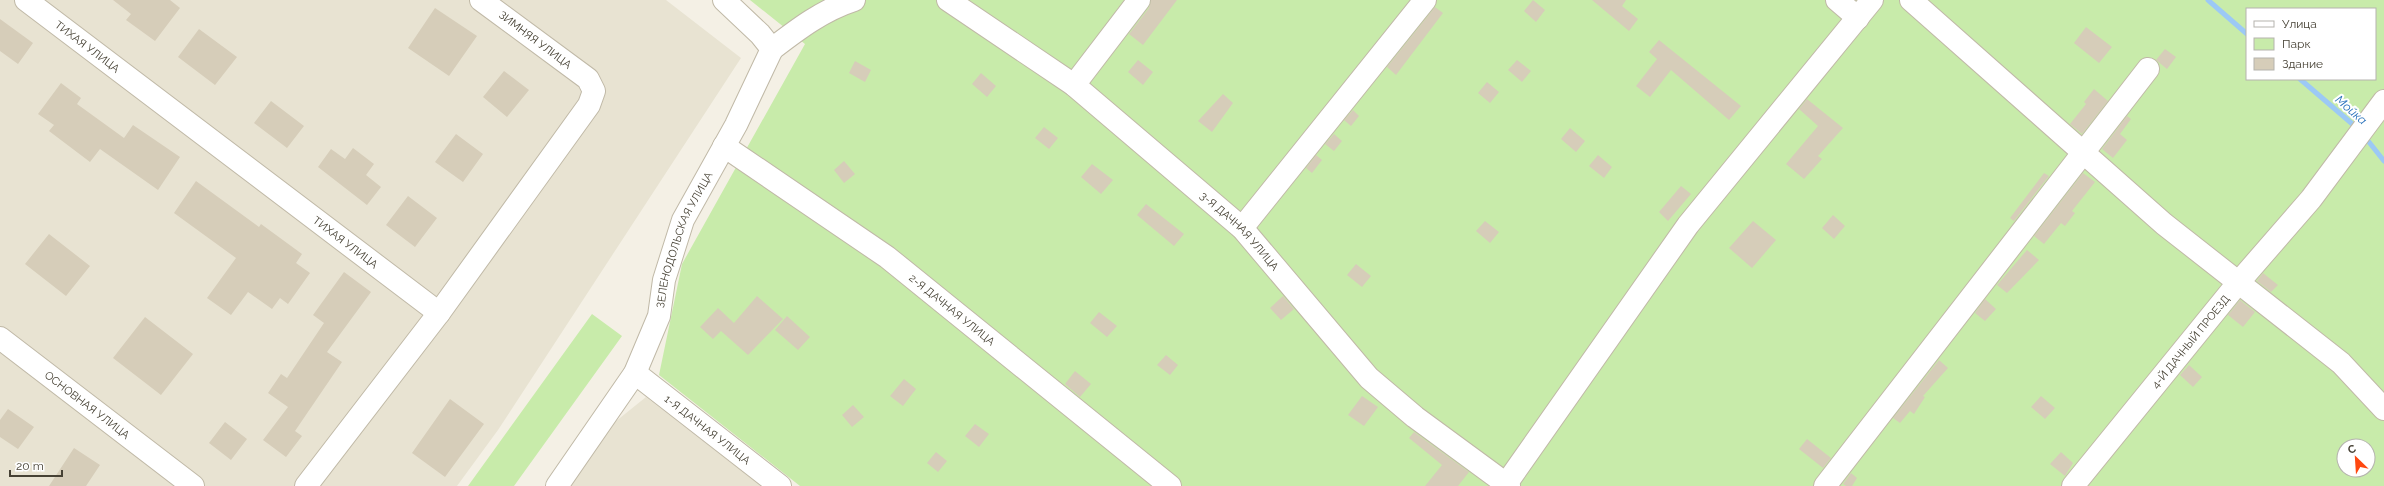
<svg xmlns="http://www.w3.org/2000/svg" width="2384" height="486" viewBox="0 0 2384 486" font-family="Raleway,sans-serif">
<style>
.residential{fill:#e8e3d2}
.green{fill:#c8ebaa;fill-rule:evenodd}
.lines{fill:none;stroke-linecap:round;stroke-linejoin:round}
.stream{stroke:#9cc9f5;stroke-width:5}
.building{fill:#d6cdb9}
.minor-casing{stroke:#c0b9a7;stroke-width:24}
.minor{stroke:#fff;stroke-width:22}
.labels{text-anchor:middle;dominant-baseline:central;stroke-width:4;stroke-linejoin:round;paint-order:stroke}
.street-label{font-size:11px;fill:#464134;stroke:#fff}
.water-label{font-size:12px;font-style:italic;fill:#256fba;stroke:#fff}
</style>
<rect width="100%" height="100%" fill="#f4f0e5"/>
<!-- residential -->
<path class="residential" d="M0,0H666L741,58L498,430L457,486H0Z
M646,397L761,486H568L610,426Z"/>
<!-- green -->
<path class="green" d="M750,0H2384V486H800L659,375L682,264L805,44ZM2247,9H2375V79H2247ZM2344,446H2368V470H2344Z
M592,314L622,336L514,486H468Z"/>
<g class="lines">
<!-- stream -->
<path class="stream" d="M2208,0L2247,34
M2300,79L2357,128
M2365,137L2384,161"/>
</g>
<!-- building -->
<path class="building" d="M113,0H170L180,8L155,41L126,20L131,14Z
M1151,0H1177L1143,45L1129,34L1149,8Z
M1533,0L1545,10L1536,22L1524,11Z
M1592,0H1626L1622,6L1638,19L1629,31Z
M1435,7L1443,13L1396,75L1387,67Z
M435,8L477,36L449,76L408,48Z
M0,19L33,43L18,64L0,51Z
M2086,27L2112,47L2099,63L2074,43Z
M199,29L237,57L215,85L178,57Z
M1659,40L1741,106L1729,120L1671,70L1650,97L1636,86L1657,59L1649,52Z
M2165,49L2176,57L2167,69L2156,60Z
M1138,60L1153,72L1143,85L1128,72Z
M1517,60L1531,71L1522,82L1508,70Z
M855,61L871,70L865,82L849,73Z
M504,71L529,90L507,117L483,97Z
M981,73L996,86L987,97L972,84Z
M1487,82L1499,92L1490,103L1478,93Z
M61,83L81,98L77,104L124,138L133,125L180,157L158,190L100,149L90,162L49,131L54,125L38,114Z
M2094,89L2108,101L2082,134L2070,124L2086,104L2084,102Z
M1223,94L1233,103L1212,132L1198,121Z
M1807,99L1843,128L1818,156L1822,159L1804,179L1786,164L1818,126L1799,109Z
M271,101L304,126L287,148L254,123Z
M1353,110L1359,116L1351,126L1344,120Z
M2127,116L2131,119L2120,134L2127,140L2113,158L2102,149Z
M1044,127L1058,138L1049,149L1035,138Z
M1570,128L1585,141L1576,152L1561,139Z
M456,134L483,154L463,182L435,162Z
M1334,134L1342,141L1334,151L1325,144Z
M353,148L374,164L366,175L381,187L367,205L318,167L331,149L345,159Z
M1316,155L1322,160L1312,173L1306,168Z
M1598,155L1612,167L1604,178L1589,166Z
M844,161L855,174L844,183L834,170Z
M1092,164L1113,180L1101,194L1081,177Z
M2044,173L2049,176L2014,221L2010,218Z
M2083,173L2095,182L2072,211L2075,213L2065,226L2061,223L2044,244L2034,236Z
M196,181L259,227L261,224L302,254L296,263L310,273L288,304L280,298L272,309L248,292L231,315L207,298L236,258L174,213Z
M1681,186L1691,194L1668,221L1659,212Z
M408,196L437,218L415,247L386,225Z
M1146,204L1184,234L1174,246L1137,215Z
M1833,215L1845,226L1834,239L1822,228Z
M1485,221L1499,232L1490,243L1476,231Z
M1753,221L1776,240L1752,268L1729,248Z
M49,234L90,266L66,296L25,264Z
M2027,250L2039,260L2007,293L1997,285Z
M1356,264L1371,276L1362,287L1347,275Z
M344,272L371,292L327,352L342,362L295,431L302,436L286,457L263,440L288,407L268,393L281,374L287,378L324,323L313,315Z
M2263,273L2278,285L2271,292L2257,281Z
M757,296L783,319L748,355L721,331L713,339L700,327L718,308L734,323Z
M1283,296L1294,309L1281,320L1270,308Z
M1985,299L1996,309L1985,321L1975,313Z
M2240,300L2255,312L2243,327L2228,315Z
M1099,312L1117,326L1107,337L1090,323Z
M787,316L810,337L798,350L775,330Z
M145,317L193,354L161,395L113,358Z
M1166,355L1178,365L1170,375L1157,365Z
M1939,360L1948,368L1923,396L1925,397L1914,414L1910,411L1900,423L1893,418Z
M2189,365L2202,377L2193,387L2180,375Z
M1075,371L1091,384L1080,397L1065,384Z
M904,379L916,389L903,406L890,396Z
M1362,396L1378,407L1364,426L1348,415Z
M2041,396L2055,408L2045,419L2031,407Z
M450,399L484,424L445,477L412,453Z
M853,405L864,417L852,427L842,415Z
M8,409L34,427L18,449L0,437V420Z
M225,422L247,439L231,460L209,443Z
M975,424L989,434L979,447L965,436Z
M1414,432L1469,472L1458,486H1425L1442,465L1409,438Z
M1807,439L1831,458L1823,468L1799,449Z
M74,448L100,465L86,486H49Z
M936,452L947,461L938,472L927,463Z
M2061,452L2073,463L2065,476L2050,464Z
M1851,473L1857,478L1852,486H1846L1843,484Z"/>
<g class="lines">
<defs>
<g id="minor">
<path id="s1" d="M26,0L439,313"/>
<path id="s2" d="M948,0L1074,85L1242,228L1369,378L1415,417L1509,486"/>
<path d="M1837,0L1858,18"/>
<path d="M1911,0L2164,224L2341,363L2384,409"/>
<path d="M772,49C798,29 823,10 854,0"/>
<path d="M1074,85L1139,0"/>
<path id="s3" d="M724,146L887,257L1170,486"/>
<path d="M1242,228L1425,0"/>
<path id="s4" d="M0,338L193,486"/>
<path id="s5" d="M635,373L780,486"/>
<path d="M1506,484L1688,225L1872,0"/>
<path d="M306,486L439,313L589,105L594,91L588,79L481,0"/>
<path id="s6" d="M557,486L635,373L659,316L664,280L683,220L736,125L772,49L760,34L724,0"/>
<path d="M1825,486L2148,69"/>
<path id="s7" d="M2073,486L2238,283L2311,199L2384,101"/>
</g>
</defs>
<!-- minor casing -->
<use href="#minor" class="minor-casing"/>
<!-- minor -->
<use href="#minor" class="minor"/>
</g>
<g class="labels">
<!-- street labels -->
<g class="street-label">
<text transform="translate(535 40) rotate(37)">ЗИМНЯЯ УЛИЦА</text>
<text stroke="none"><textPath href="#s1" startOffset="77">ТИХАЯ УЛИЦА</textPath></text>
<text stroke="none"><textPath href="#s2" startOffset="373">3-Я ДАЧНАЯ УЛИЦА</textPath></text>
<text stroke="none"><textPath href="#s6" startOffset="280">ЗЕЛЕНОДОЛЬСКАЯ УЛИЦА</textPath></text>
<text stroke="none"><textPath href="#s1" startOffset="401">ТИХАЯ УЛИЦА</textPath></text>
<text stroke="none"><textPath href="#s3" startOffset="281">2-Я ДАЧНАЯ УЛИЦА</textPath></text>
<text stroke="none"><textPath href="#s7" startOffset="186">4-Й ДАЧНЫЙ ПРОЕЗД</textPath></text>
<text stroke="none"><textPath href="#s4" startOffset="110">ОСНОВНАЯ УЛИЦА</textPath></text>
<text stroke="none"><textPath href="#s5" startOffset="92">1-Я ДАЧНАЯ УЛИЦА</textPath></text>
</g>
<!-- water labels -->
<g class="water-label">
<text transform="translate(2351 110) rotate(41)">Мойка</text>
</g>
</g>
<!-- legend -->
<rect x="2246" y="8" width="130" height="72" fill="#ffffff" stroke="#b5b3ae"/>
<rect x="2254" y="21" width="20" height="6" fill="#ffffff" stroke="#b5b3ae"/>
<text x="2282" y="28" font-size="12" fill="#464134">Улица</text>
<rect x="2254" y="38" width="20" height="12" fill="#c8ebaa" stroke="#b5b3ae"/>
<text x="2282" y="48" font-size="12" fill="#464134">Парк</text>
<rect x="2254" y="58" width="20" height="12" fill="#d6cdb9" stroke="#b5b3ae"/>
<text x="2282" y="68" font-size="12" fill="#464134">Здание</text>
<!-- north arrow -->
<g transform="translate(2356 458) rotate(335)"><circle r="19" fill="#ffffff" stroke="#b5b3ae"/>
<path d="M0-3L7 15L0 10L-7 15Z" fill="#ff4810"/>
<text y="-6" font-size="11" font-weight="bold" text-anchor="middle" fill="#464134">С</text>
</g>
<!-- scale -->
<path d="M10 470v6h52v-6" fill="none" stroke="#464134" stroke-width="2"/>
<text x="16" y="470" font-size="12" fill="#464134" stroke="#ffffff" stroke-width="3" paint-order="stroke">20 m</text>
</svg>
